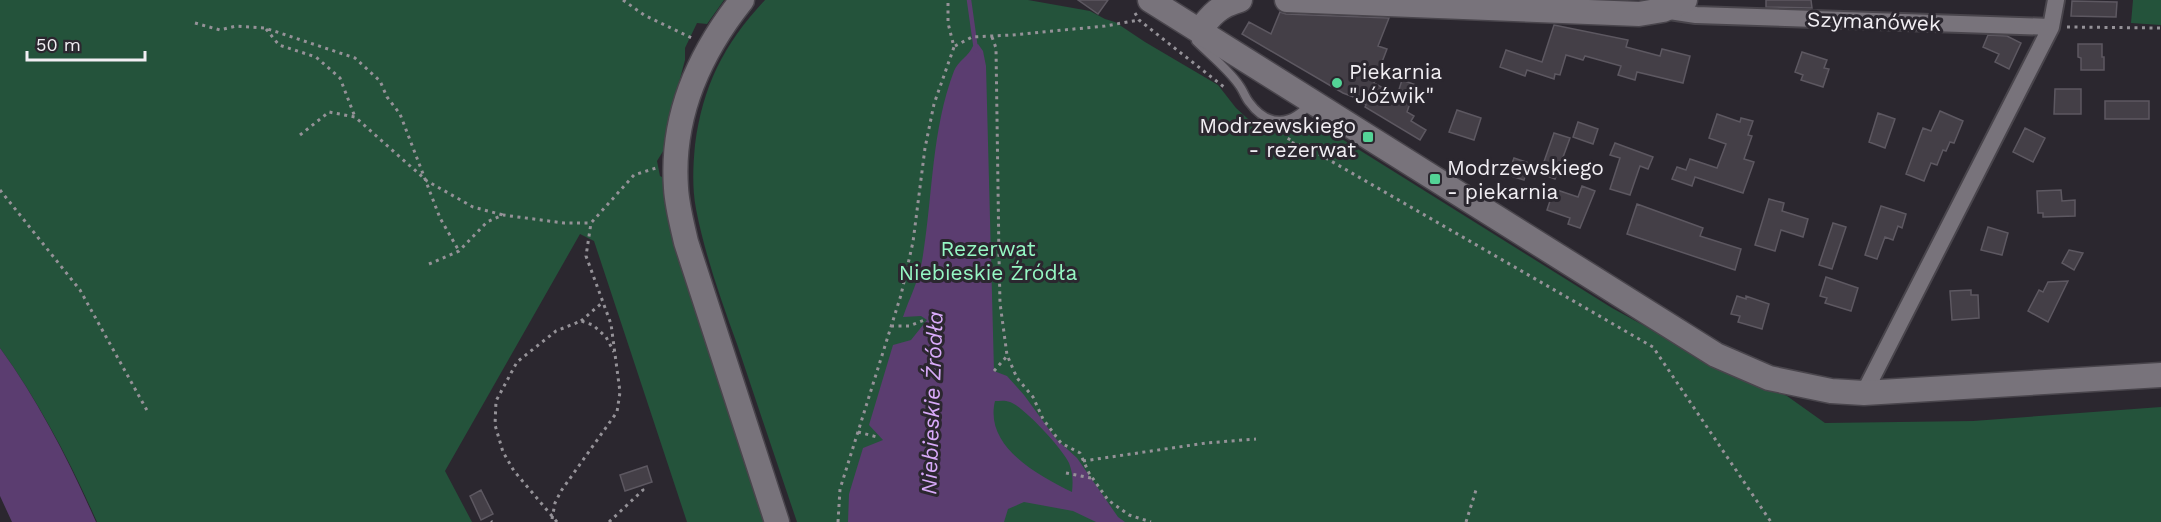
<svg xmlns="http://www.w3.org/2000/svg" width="2161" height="522" viewBox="0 0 2161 522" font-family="'Work Sans',sans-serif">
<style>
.green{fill:#24533b}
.water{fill:#5b3d70;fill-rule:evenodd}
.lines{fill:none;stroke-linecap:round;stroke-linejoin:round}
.stream{stroke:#5b3d70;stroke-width:4.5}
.building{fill:#443f47;stroke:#5d5861;stroke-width:1.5}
.lane-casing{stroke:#49454c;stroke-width:11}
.street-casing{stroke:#49454c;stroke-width:20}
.secondary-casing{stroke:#49454c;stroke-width:27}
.path{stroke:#959298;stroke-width:3;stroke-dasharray:3 4.5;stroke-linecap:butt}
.lane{stroke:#78737b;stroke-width:8}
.street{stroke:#78737b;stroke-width:16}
.secondary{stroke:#78737b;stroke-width:24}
.poi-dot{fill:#53d396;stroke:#2b272f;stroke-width:2}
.labels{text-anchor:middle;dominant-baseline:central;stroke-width:6;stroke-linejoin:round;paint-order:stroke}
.street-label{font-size:21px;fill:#f1eef3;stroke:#2b272f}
.poi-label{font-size:21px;fill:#f1eef3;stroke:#2b272f;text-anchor:start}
.park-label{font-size:21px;fill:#95f7c3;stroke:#2b272f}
.water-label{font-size:22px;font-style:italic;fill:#d8aaf9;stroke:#2b272f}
</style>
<rect width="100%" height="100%" fill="#2b272f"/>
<!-- green -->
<path class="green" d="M0,0H724L707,24L697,23L685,48V60L669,120L665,148L657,161L660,176L666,179L766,522H687L594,241L580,234L445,471L472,522H97C70,461 39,402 0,348Z
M765,0H1028L1090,11L1105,19L1115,22L1145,42L1218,85L1236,108L1259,129L1285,130L1313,121L1612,308L1725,370L1787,396L1825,423L1973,421L2161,407V522H797C777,463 757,404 737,344C721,300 705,255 696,209C692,188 693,166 695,145C703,85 724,44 765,0Z
M2133,0H2161V25L2131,23Z"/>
<!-- water -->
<path class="water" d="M978,44L983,51L986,66L994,371L1007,376L1024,395L1056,439L1077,458L1118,517L1125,522H1096L1073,511L1024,502L1008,509L1004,522H848L849,494L863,448L883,440L869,425L893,345L911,340L927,320L921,316L903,317C909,299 919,280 922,261C933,198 931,131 954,71C958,61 969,56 973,46ZM995,401C999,401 1005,400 1010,402C1023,406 1063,449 1069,463C1073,473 1073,482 1072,492C1037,475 984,446 995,401Z
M0,348C39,402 69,461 96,522H12L0,496Z"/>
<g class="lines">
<!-- stream -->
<path class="stream" d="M969,0L976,50"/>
</g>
<!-- building -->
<path class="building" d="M1078,0H1108L1098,14Z
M1766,0H1811L1812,8L1766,7Z
M2072,1L2117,2L2116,17L2071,16Z
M1280,12L1286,14L1389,18L1378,46L1387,49L1374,83L1397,96L1402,80L1416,85L1407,112L1414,116L1411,121L1426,130L1420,140L1365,107L1366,105L1363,103L1364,101L1343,93L1242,34L1249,22L1271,34Z
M1554,25L1628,40L1626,47L1660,56L1662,49L1690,56L1683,83L1637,72L1635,80L1618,75L1621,66L1585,56L1583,60L1566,55L1560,75L1555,74L1554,79L1527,70L1525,76L1500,67L1506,50L1542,62Z
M1988,35L2007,36L2021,43L2009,69L1995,62L1999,54L1983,47Z
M2078,44H2102V57H2104V70H2081V58L2078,57Z
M1802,52L1827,60L1824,68L1829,69L1823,87L1801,80L1803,75L1795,72Z
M2055,89H2081V114H2054Z
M2105,101H2149V119H2105Z
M1457,110L1481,118L1474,140L1449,132Z
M1940,111L1963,121L1954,143L1950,142L1946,151L1943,150L1937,165L1931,163L1924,181L1906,174L1923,128L1931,131Z
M1878,113L1895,119L1885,148L1869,142Z
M1717,114L1740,122L1741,118L1753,121L1748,135L1752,136L1744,159L1754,162L1743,193L1695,177L1692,186L1672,179L1677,167L1686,170L1690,159L1717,168L1726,144L1709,138Z
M1578,122L1598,129L1593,144L1573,137Z
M2025,128L2045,138L2033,162L2013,152Z
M1554,133L1570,138L1555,179L1540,173Z
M1615,143L1653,157L1648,169L1640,166L1630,195L1610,189L1620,158L1610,155Z
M1514,158L1529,163L1524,180L1508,175Z
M1582,186L1595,191L1580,228L1568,224L1570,218L1547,210L1554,189L1578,197Z
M2061,190L2062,201L2075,200V216L2043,217V213H2038L2037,191Z
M1769,199L1784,203L1782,211L1808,219L1803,237L1781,230L1775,251L1755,245Z
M1637,204L1703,228L1700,236L1741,249L1735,270L1627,234Z
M1881,206L1906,214L1902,228L1898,226L1893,240L1885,237L1877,259L1865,255Z
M1833,223L1846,227L1832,269L1819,265Z
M1988,227L2008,233L2002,255L1981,250Z
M2069,250L2083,253L2074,270L2062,263Z
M1826,277L1858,288L1851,311L1825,303L1827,298L1820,296Z
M2068,281L2048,322L2028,311L2039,290L2043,292L2048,282Z
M1971,290V295H1978L1979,318L1952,320L1950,291Z
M1737,296L1746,299V296L1769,304L1762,329L1738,322L1740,316L1731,314Z
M647,466L652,482L625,491L620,475Z
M481,490L493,514L481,520L470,496Z"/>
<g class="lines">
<defs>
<path id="lane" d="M1197,37L1196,41C1210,55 1228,69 1239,85C1243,90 1245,97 1249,102C1268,128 1292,126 1311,102"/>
<path id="street" d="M1663,10L1696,15L2051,27
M1864,393L2051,27L2056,0"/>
<path id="secondary" d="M742,0C699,54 671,118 676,188C677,206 682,224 686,242L777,522
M1150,0L1716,355L1769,378L1831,391L1864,393L2161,375
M1287,0L1639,14L1663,10L1685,0
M1199,31C1212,14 1219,6 1240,0"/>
</defs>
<!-- lane casing -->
<use href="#lane" class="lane-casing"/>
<!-- street casing -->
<use href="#street" class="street-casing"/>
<!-- secondary casing -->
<use href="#secondary" class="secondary-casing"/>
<!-- path -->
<path class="path" d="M623,0L644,15L694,39
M1135,13L1139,20L1224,87
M195,23L220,30L236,26L265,28L355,58L380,81L387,97L400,114L440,218L459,251
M2067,27L2161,28
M266,29L279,45L316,57L340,78L355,117
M992,37L996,48L999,257L1000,303L1007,355L1017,378L1033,397L1043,419L1061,443L1080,453L1089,473L1108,500L1129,515L1151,522
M955,46L972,37L1012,35L1105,26L1139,20
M1293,131L1288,141L1312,150L1653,347L1771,522
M300,135L329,112L355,117L427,181L473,207L503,215
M0,190L80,290L149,414
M429,264L459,251L487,222L503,215L564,223H591
M581,321L603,302
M891,326H909L927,319
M994,371L1007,356
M858,432L877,437
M1083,461L1206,443L1256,439
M1066,473L1091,478
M552,519L555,503L561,491L617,412L620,392L611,324L586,256L591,223L634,175L656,168
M491,521L492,522
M557,522L514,471L503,452L495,425L496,401L517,362L556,331L581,321L593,325L606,337L614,352
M609,522L643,490L641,485
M838,522L840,489L901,295L913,242L925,148L934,104L954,47L948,23V0
M1466,522L1476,490"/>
<!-- lane -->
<use href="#lane" class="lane"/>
<!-- street -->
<use href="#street" class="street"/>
<!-- secondary -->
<use href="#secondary" class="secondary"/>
</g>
<!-- markers -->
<g class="poi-dot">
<circle cx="1337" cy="83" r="6"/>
<rect x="1362" y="131" width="12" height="12" rx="3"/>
<rect x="1429" y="173" width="12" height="12" rx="3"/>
</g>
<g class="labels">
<!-- street labels -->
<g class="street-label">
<text transform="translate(1874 21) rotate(2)">Szymanówek</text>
</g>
<!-- poi labels -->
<g class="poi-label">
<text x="1349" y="71">Piekarnia<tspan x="1349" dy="24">"Jóźwik"</tspan></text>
<text x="1356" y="125" text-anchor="end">Modrzewskiego<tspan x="1356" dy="24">- rezerwat</tspan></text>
<text x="1447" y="167">Modrzewskiego<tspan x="1447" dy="24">- piekarnia</tspan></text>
</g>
<!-- park labels -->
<g class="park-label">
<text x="988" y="248">Rezerwat<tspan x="988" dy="24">Niebieskie Źródła</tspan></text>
</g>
<!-- water labels -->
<g class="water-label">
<text transform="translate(932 403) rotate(-88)">Niebieskie Źródła</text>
</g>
</g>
<!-- scale -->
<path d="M27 51v9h118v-9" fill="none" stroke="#f1eef3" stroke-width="3"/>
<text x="36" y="51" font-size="18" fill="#f1eef3" stroke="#2b272f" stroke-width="4.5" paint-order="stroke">50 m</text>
</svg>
